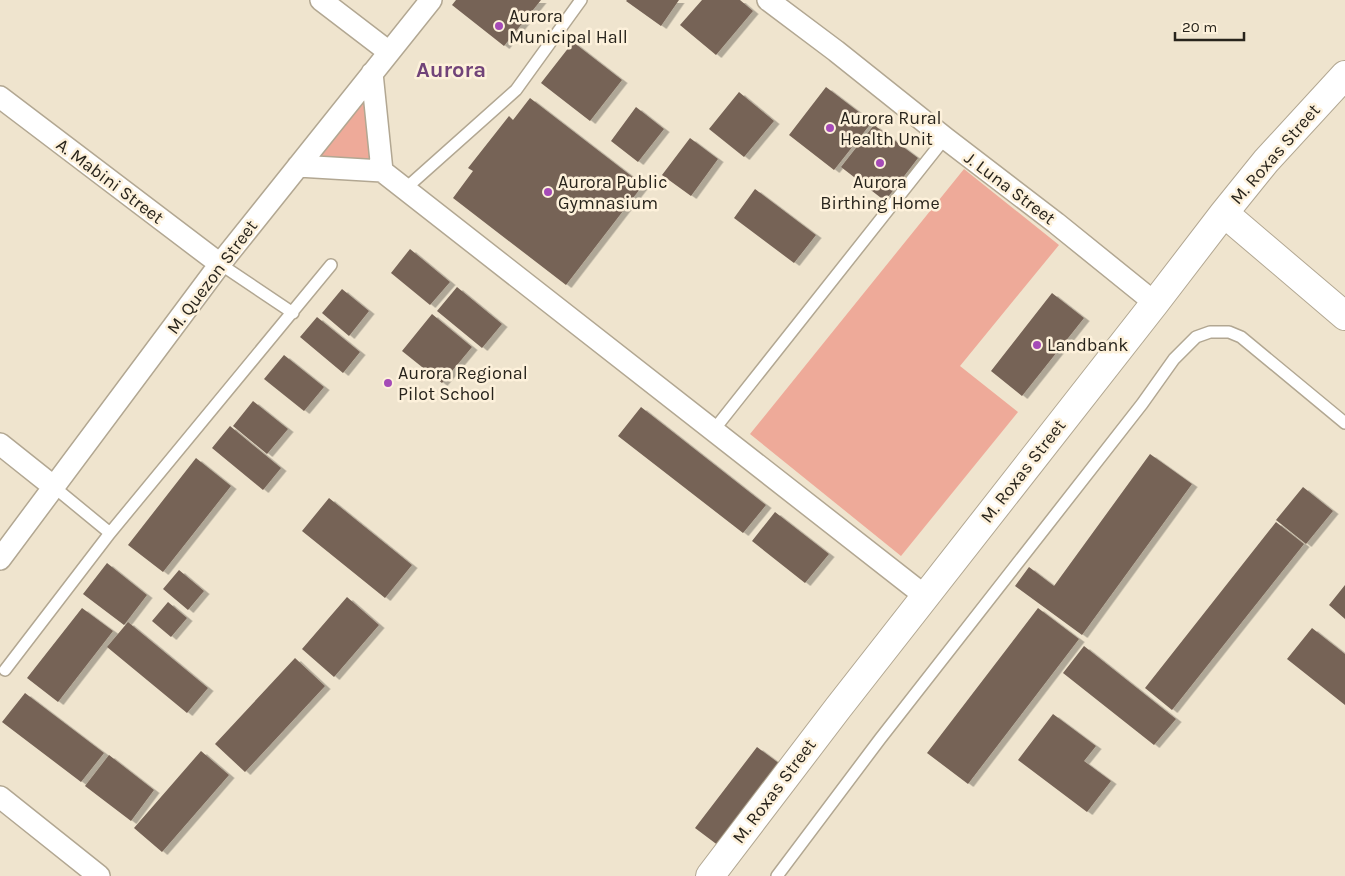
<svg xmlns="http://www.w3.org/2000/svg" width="1345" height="876" viewBox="0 0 1345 876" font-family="Karla,sans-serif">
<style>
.green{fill:#ea9}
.building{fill:#766356;filter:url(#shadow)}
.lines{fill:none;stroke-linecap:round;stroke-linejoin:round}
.service-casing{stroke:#b2a792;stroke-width:14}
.minor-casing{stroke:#b2a792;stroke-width:24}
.tertiary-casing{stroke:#b2a792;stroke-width:30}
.service{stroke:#fff;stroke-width:11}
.minor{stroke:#fff;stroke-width:21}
.tertiary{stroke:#fff;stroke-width:28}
.poi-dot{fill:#a54bb7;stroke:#fdf1db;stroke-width:2}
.labels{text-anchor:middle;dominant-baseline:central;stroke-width:5;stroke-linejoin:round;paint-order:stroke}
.poi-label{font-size:18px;fill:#28241c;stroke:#fdf1db;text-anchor:start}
.street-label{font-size:18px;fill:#28241c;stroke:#fdf1db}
.district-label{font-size:22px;font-weight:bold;fill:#714379;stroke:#fdf1db}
</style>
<defs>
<filter id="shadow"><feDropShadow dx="5.5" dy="3" stdDeviation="0" flood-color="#0004"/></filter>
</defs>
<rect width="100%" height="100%" fill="#efe4ce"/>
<!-- green -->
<path class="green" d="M365,97L371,163L316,158Z
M964,169L1059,245L960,366L1018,412L901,556L750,434Z"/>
<!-- building -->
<path class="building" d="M456,0H541L504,46L452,5Z
M627,0H679L661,26L626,1Z
M702,0H740L753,11L716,55L680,25Z
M573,42L622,80L590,121L541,83Z
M826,87L872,122L834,170L789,135Z
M739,92L774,121L744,157L709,129Z
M530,98L643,185L566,285L453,198L473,171L468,168L509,116L513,120Z
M636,107L664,129L638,162L611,141Z
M874,125L918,158L885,201L841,167Z
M690,138L718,159L691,196L662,175Z
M755,189L816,235L794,263L734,218Z
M410,249L450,282L430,305L391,273Z
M457,287L502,324L482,348L437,311Z
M342,289L369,311L349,336L322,313Z
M1052,293L1084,318L1022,396L991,371Z
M432,314L472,347L442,383L402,351Z
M317,317L360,352L343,373L300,337Z
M284,355L324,387L304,411L264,379Z
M253,401L288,429L267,454L233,426Z
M641,407L766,505L743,533L618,436Z
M230,426L281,468L263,490L212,448Z
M1150,454L1192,484L1082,635L1015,586L1029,567L1054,586Z
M196,458L231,486L163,572L128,545Z
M1303,487L1333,511L1306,544L1276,520Z
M329,498L412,565L385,598L302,531Z
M775,512L829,554L805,583L752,541Z
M1276,522L1304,544L1172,710L1145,688Z
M107,563L147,595L124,625L83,594Z
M179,570L204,591L188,610L163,589Z
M1345,585V619L1329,605Z
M347,597L379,625L334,677L302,649Z
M168,602L187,618L171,637L152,621Z
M82,608L113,631L58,702L27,678Z
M1038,608L1079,639L968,784L927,753Z
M128,622L208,688L187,713L107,647Z
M1312,628L1345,654V705L1287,659Z
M1084,646L1176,719L1154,745L1063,673Z
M295,658L325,686L245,772L215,744Z
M25,693L104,753L81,782L2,722Z
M1053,714L1096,746L1084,761L1111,781L1087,812L1018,760Z
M757,747L780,764L719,846L695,828Z
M201,751L229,775L162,852L134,828Z
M109,755L154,790L131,821L85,786Z"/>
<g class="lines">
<defs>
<path id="service" d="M405,189L516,90L581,0
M220,264L293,313
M713,431L945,138
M54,487L110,533
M5,670L110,533L331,265
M777,876L880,739L1142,404L1174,359L1196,337L1210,332H1229L1241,337L1345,423"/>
<path id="minor" d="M321,0L389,52
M768,0L836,51L945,138L1056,223L1155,303
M372,73L382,171
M0,97L220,264
M298,166L382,171L925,596
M0,444L54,487
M0,559L220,264L431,0
M0,797L99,876"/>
<path id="tertiary" d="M1224,213L1345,316
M710,876L838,708L1155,303L1224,213L1266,161L1345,75"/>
</defs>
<!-- service casing -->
<use href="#service" class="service-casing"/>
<!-- minor casing -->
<use href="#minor" class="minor-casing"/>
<!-- tertiary casing -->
<use href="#tertiary" class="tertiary-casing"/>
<!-- service -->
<use href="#service" class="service"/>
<!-- minor -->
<use href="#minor" class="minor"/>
<!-- tertiary -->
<use href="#tertiary" class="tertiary"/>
</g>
<!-- markers -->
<g class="poi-dot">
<circle cx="499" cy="26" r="5"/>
<circle cx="830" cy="128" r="5"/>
<circle cx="880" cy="163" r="5"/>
<circle cx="548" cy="192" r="5"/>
<circle cx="1037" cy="345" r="5"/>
<circle cx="388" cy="383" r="5"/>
</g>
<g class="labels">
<!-- poi labels -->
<g class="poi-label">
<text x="509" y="16">Aurora<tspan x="509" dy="21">Municipal Hall</tspan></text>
<text x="840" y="118">Aurora Rural<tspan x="840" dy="21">Health Unit</tspan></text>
<text x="558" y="182">Aurora Public<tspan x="558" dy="21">Gymnasium</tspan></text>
<text x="880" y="182" text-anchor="middle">Aurora<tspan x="880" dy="21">Birthing Home</tspan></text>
<text x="1047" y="345">Landbank</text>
<text x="398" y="373">Aurora Regional<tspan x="398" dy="21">Pilot School</tspan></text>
</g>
<!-- street labels -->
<g class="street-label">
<text transform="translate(1275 154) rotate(-49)">M. Roxas Street</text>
<text transform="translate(110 181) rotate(37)">A. Mabini Street</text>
<text transform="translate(1010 188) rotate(37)">J. Luna Street</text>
<text transform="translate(212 277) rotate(-53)">M. Quezon Street</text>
<text transform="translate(1023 471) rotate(-52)">M. Roxas Street</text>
<text transform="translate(774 791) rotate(-53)">M. Roxas Street</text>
</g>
<!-- district labels -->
<g class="district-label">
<text x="451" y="70">Aurora</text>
</g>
</g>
<!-- scale -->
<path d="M1175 32v8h69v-8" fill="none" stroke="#28241c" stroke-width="2.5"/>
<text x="1182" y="32" font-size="15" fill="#28241c" stroke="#fdf1db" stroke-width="4" paint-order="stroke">20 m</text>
</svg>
